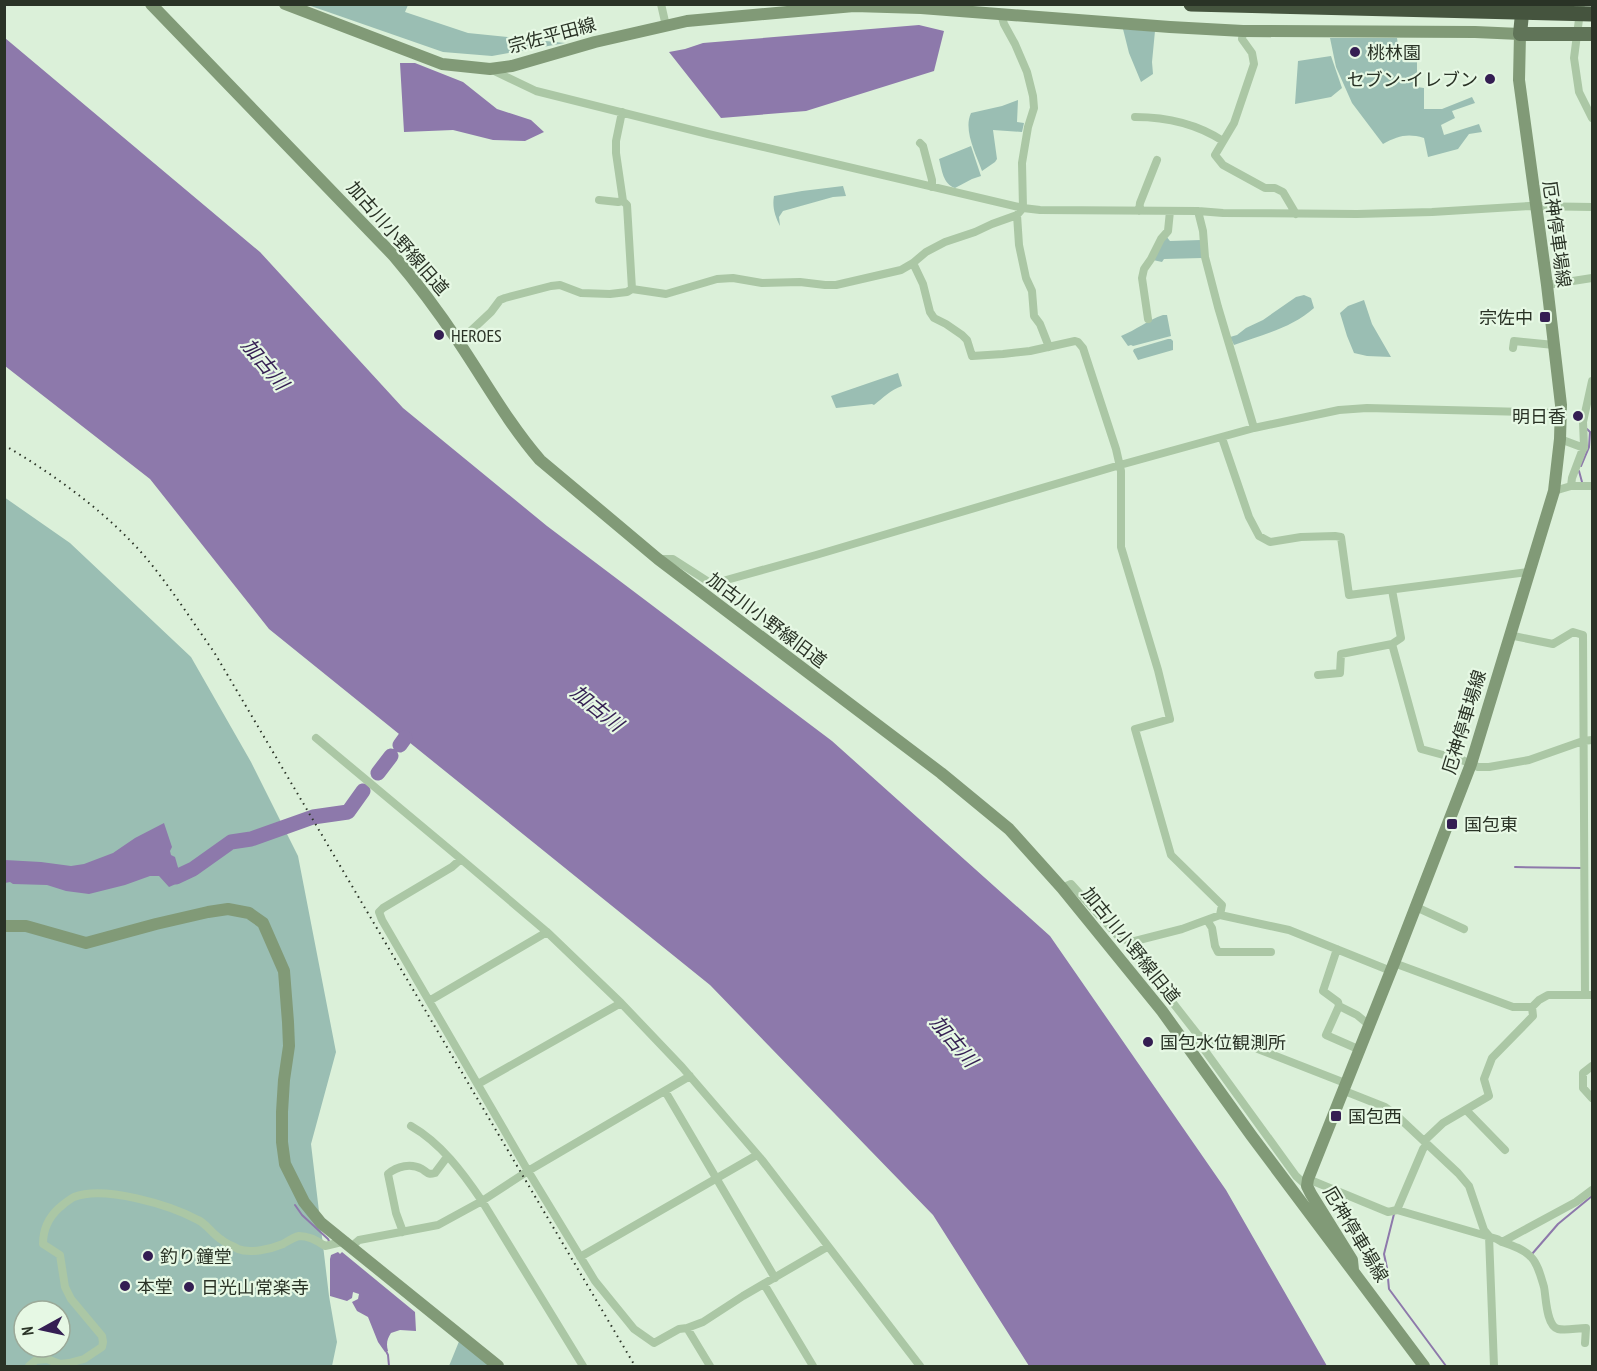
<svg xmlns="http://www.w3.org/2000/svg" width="1597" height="1371" viewBox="0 0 1597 1371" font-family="'PT Sans Narrow','Noto Sans JP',sans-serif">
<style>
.green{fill:#9abeb3;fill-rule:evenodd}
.water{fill:#8d79ab}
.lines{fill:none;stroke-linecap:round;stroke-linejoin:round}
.stream{stroke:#8d79ab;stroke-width:2}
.river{stroke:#8d79ab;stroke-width:15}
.street{stroke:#abc7a5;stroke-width:8}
.secondary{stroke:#819a77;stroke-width:12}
.primary{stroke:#607458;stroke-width:14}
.rail{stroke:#2a3326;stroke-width:2;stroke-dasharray:1.5 4.5;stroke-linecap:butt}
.highway-bridge{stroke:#45543e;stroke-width:15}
.poi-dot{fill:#341e52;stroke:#e6f8e4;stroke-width:2}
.labels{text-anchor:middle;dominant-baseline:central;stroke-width:4.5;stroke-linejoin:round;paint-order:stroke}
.street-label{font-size:18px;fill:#2a3326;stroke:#e6f8e4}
.poi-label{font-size:18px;fill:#2a3326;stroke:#e6f8e4;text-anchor:start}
.water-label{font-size:20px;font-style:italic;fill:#341e52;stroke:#e6f8e4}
</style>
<rect width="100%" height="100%" fill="#dbf0d9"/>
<!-- green -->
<path class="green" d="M308,5H408L405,12L468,33L565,43L492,56L443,52Z
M1123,29L1155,31L1152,62L1153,74L1141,82L1129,53Z
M1330,38H1397L1400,59L1404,60L1406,50L1414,51V61L1417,62V87L1424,88V109H1442L1472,97L1475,103L1452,111L1455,118L1441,125L1444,135L1479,124L1482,132L1469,134L1458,149L1428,157L1424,138C1407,133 1398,136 1383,144L1352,103L1336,67Z
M1331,56L1342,88L1331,97L1295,104L1298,61Z
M1018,100L1017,122L1024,123L1022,132L993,130L997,159L995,162L982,171C976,154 963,130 971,113L1002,106Z
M971,146L981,176L972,179L955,188C943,184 942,170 939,159Z
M843,186L846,196L833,197L783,211L779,217L780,226C775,216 772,207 774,196L802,191Z
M1166,236L1170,241L1201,240L1202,258L1164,259L1162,262L1153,260Z
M1304,295L1311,298L1314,308C1292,328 1261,335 1234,345L1230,337L1237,335L1246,328L1263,320L1296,297Z
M1364,300L1372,324L1391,357L1367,356L1354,353L1347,336L1340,313L1348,306Z
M1163,315H1167L1171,336L1133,346L1131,345L1128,346L1121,336C1136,330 1148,320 1163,315Z
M1168,339H1171L1173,341V350L1138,360L1133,351L1134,349Z
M898,373L902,386C890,390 883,398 874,405L872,404L836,408L831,396Z
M4,497L70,543L191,657L251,762L298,856L336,1052L311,1144L329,1296L337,1342L332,1366H5ZM24,1311H60V1347H24Z
M460,1339L492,1366H449Z"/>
<!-- water -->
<path class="water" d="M919,25L944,31L934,71L806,111L721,118L669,52L685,49L703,43Z
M5,38L260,252L403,408L547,526L832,741L1050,936L1226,1190L1327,1366H1029L933,1215L710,985L269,629L150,479L5,366Z
M400,63H415L463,82L497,109L531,120L544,132L525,141L493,140L453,130L404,132Z
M164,823L172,847L170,851L171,855L175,857L179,871L186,869L192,877L169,887L159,876H150L125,885L89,894L66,891L47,885L13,884L10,882L5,883V860L41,862L71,866L84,864L113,853L135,838Z
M338,1252L340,1254L342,1252L415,1312L416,1331L400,1330L391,1333C387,1339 386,1344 388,1351L385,1352L378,1342L368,1317L357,1311L352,1302L358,1299L359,1294L353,1292L352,1298L347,1301L330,1296V1259L331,1255Z"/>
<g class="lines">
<!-- stream -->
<path class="stream" d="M1581,466L1589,447L1590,432L1587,429
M1579,471L1582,482
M1515,867L1581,868
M295,1205L302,1215L328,1239L330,1243
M1394,1214L1384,1254L1387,1268L1389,1289L1446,1366
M1532,1254L1558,1224L1592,1196
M385,1349L388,1355L389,1366"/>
<!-- river -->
<path class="river" d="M400,745L405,738
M378,773L391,756
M176,877L193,869L231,842L251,839L313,817L348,812L363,791"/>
<!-- street -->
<path class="street" d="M661,4L666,26
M1581,4L1574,58L1579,92L1592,118
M1243,31L1242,39L1252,53L1254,64L1234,123L1215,155L1223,165L1265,188H1275L1283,192L1296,214
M490,69L536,91L708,134L1023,208L1040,210L1198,211L1223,213L1357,214L1432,212L1529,206L1592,207
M622,112L616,141V153L623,201L627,205L632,289
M1135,117C1165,117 1197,124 1223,141
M920,143L923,146L932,180V187
M599,200L618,202L623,201
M1139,211L1140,203L1157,160
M1198,211L1203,231L1205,257L1218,307L1254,428
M1017,215L1019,245L1026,278L1032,291L1034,316L1040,324L1049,347
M913,263L923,284L930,312L934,318L946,324L962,335L967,340L972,356L1003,354L1030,351L1075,341L1078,342L1083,348L1116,449L1121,471V547L1158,670L1170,719L1135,729L1171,855L1222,905L1220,915L1289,930L1391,971
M1547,285L1592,278
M1148,319L1142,278L1144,269L1151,259L1161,239L1168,231L1170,211
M459,342L491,312L500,300L505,298L551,286L560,285L581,293L610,294L627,292L632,289L666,294L717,279L733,278L762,283L800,282L825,285H836L901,270L913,263L926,252L945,242L975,232L992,224L1017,215L1023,208L1022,163L1028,127L1034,108L1033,96L1027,72L1015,44L1004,24L1001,14
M1513,348L1514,341L1554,345
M1222,438L1249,517L1259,536L1270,542L1301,537L1335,536L1341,537L1349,595L1528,572
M1560,439L1584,448
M1571,486L1572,478L1584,446L1583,422L1592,381
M1554,491L1571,486H1592
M658,559H673L712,584L816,555L1120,465L1254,428L1339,410L1367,408L1561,413
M1392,590L1401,638L1392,644L1421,749L1462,760L1478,767H1489L1529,760L1583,741L1592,740
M1509,635L1553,644L1573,632L1583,635L1585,995
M1318,675L1340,673L1341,654L1392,644
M316,738L461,859L547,932L621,1003L682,1067L762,1160L920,1366
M461,859L452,867L383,908L379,912L382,920L528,1171L595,1281L634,1329L654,1343L679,1329L687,1328L703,1322L743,1296L827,1247
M1062,888L1071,884L1119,937L1131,942L1182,929L1220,915
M1416,907L1464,929
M1207,920L1212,928L1215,946L1218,952H1271
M1131,942L1134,953L1198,1035V1041L1296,1176L1307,1186
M1337,949L1323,991L1338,1002L1339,1006
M1394,963L1513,1007H1532L1539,1000L1548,995H1592
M429,1001L547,932
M1198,1035C1214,1044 1233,1041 1250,1046L1345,1083
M1358,1049L1326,1035L1339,1006L1357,1015L1369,1025
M1592,1066L1583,1073V1088L1592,1098
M478,1084L621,1003
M1342,1090L1385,1107L1395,1114L1458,1173L1469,1186L1484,1230L1489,1236L1494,1366
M665,1091L775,1278
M1466,1110L1505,1150
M411,1126C441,1143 463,1173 482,1201L583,1366
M1424,1141L1443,1123L1489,1096L1484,1079L1492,1058L1533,1016L1532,1007
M1308,1179L1388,1212L1397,1210L1497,1239L1502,1242L1576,1202L1592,1190
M1397,1210L1423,1149L1427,1144
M403,1232L396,1213L388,1174C397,1166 411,1163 422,1169C428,1173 428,1175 435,1173L447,1157
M1502,1242C1511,1245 1524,1249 1531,1257C1538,1264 1541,1277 1544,1287C1546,1296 1546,1326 1558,1329C1566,1331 1577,1328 1586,1328L1585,1343
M352,1246L359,1240L438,1225L482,1201L528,1171L690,1076
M580,1257L757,1155
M764,1284L813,1366
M687,1328L710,1366
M29,1366L36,1360L47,1359L60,1364L69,1363L84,1359L102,1347L103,1342L102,1336L71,1299L65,1287L60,1255L43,1244C43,1229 48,1218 59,1208C64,1204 68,1200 74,1197C104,1185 170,1205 198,1220C207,1224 213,1235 222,1240C227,1244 233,1246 238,1249C250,1254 271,1249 283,1244C288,1241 294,1237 299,1236C308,1236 318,1241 325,1246L346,1241"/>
<!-- secondary -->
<path class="secondary" d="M151,4L394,256C417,283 438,311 458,341C485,381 508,423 540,460L658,559L941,773L1009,829L1062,888L1162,1011L1251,1135L1424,1366
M285,4L442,64L490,69L512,66L595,42L687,21L854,6L921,8L1170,27L1243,31L1475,32L1520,34L1519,80L1547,285L1561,405L1560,439L1554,491L1471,764L1394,963L1308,1179L1307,1186L1311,1194L1352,1260L1353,1270
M4,926H26L86,943L156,924L208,912L228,909L249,913L263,923L284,971L288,1022L289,1046L284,1080L282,1112V1142L285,1164L304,1202L321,1223L498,1366"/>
<!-- primary -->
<path class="primary" d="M1523,4L1520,34H1592"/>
<!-- rail -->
<path class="rail" d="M4,445C55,475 109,514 147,559C171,588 192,621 214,652L635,1366"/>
<!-- highway-bridge -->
<path class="highway-bridge" d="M1191,4L1592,14"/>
</g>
<!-- markers -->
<g class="poi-dot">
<circle cx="1355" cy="52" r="6"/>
<circle cx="1490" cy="79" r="6"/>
<rect x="1539" y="311" width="12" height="12" rx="3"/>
<circle cx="439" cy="335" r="6"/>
<circle cx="1578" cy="416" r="6"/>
<rect x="1446" y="818" width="12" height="12" rx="3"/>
<circle cx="1148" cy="1042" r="6"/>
<rect x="1330" y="1110" width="12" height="12" rx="3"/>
<circle cx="148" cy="1256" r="6"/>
<circle cx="125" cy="1286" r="6"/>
<circle cx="189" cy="1287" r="6"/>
</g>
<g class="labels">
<!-- street labels -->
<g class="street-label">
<text transform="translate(552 35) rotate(-15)">宗佐平田線</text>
<text transform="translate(1557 234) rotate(82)">厄神停車場線</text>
<text transform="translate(398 238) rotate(49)">加古川小野線旧道</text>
<text transform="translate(767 620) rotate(37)">加古川小野線旧道</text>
<text transform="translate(1464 722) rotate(-73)">厄神停車場線</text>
<text transform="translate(1131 945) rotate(51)">加古川小野線旧道</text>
<text transform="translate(1356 1234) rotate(59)">厄神停車場線</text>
</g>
<!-- poi labels -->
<g class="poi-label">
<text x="1367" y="52">桃林園</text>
<text x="1478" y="79" text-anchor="end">セブン-イレブン</text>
<text x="1533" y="317" text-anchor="end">宗佐中</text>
<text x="451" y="335">HEROES</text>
<text x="1566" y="416" text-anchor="end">明日香</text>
<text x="1464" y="824">国包東</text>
<text x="1160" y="1042">国包水位観測所</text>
<text x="1348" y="1116">国包西</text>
<text x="160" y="1256">釣り鐘堂</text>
<text x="137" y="1286">本堂</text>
<text x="201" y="1287">日光山常楽寺</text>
</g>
<!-- water labels -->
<g class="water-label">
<text transform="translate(265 364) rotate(50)">加古川</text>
<text transform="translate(597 708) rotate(39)">加古川</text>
<text transform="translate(954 1041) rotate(50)">加古川</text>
</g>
</g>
<!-- border -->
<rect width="1597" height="1371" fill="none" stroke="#2a3326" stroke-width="12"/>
<!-- north arrow -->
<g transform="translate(42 1329) rotate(262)"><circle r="28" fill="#e6f8e4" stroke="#9ba998" stroke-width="1.5"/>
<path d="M0-4.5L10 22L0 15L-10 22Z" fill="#341e52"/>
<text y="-9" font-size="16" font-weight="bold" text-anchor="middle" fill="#2a3326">N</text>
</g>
</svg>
